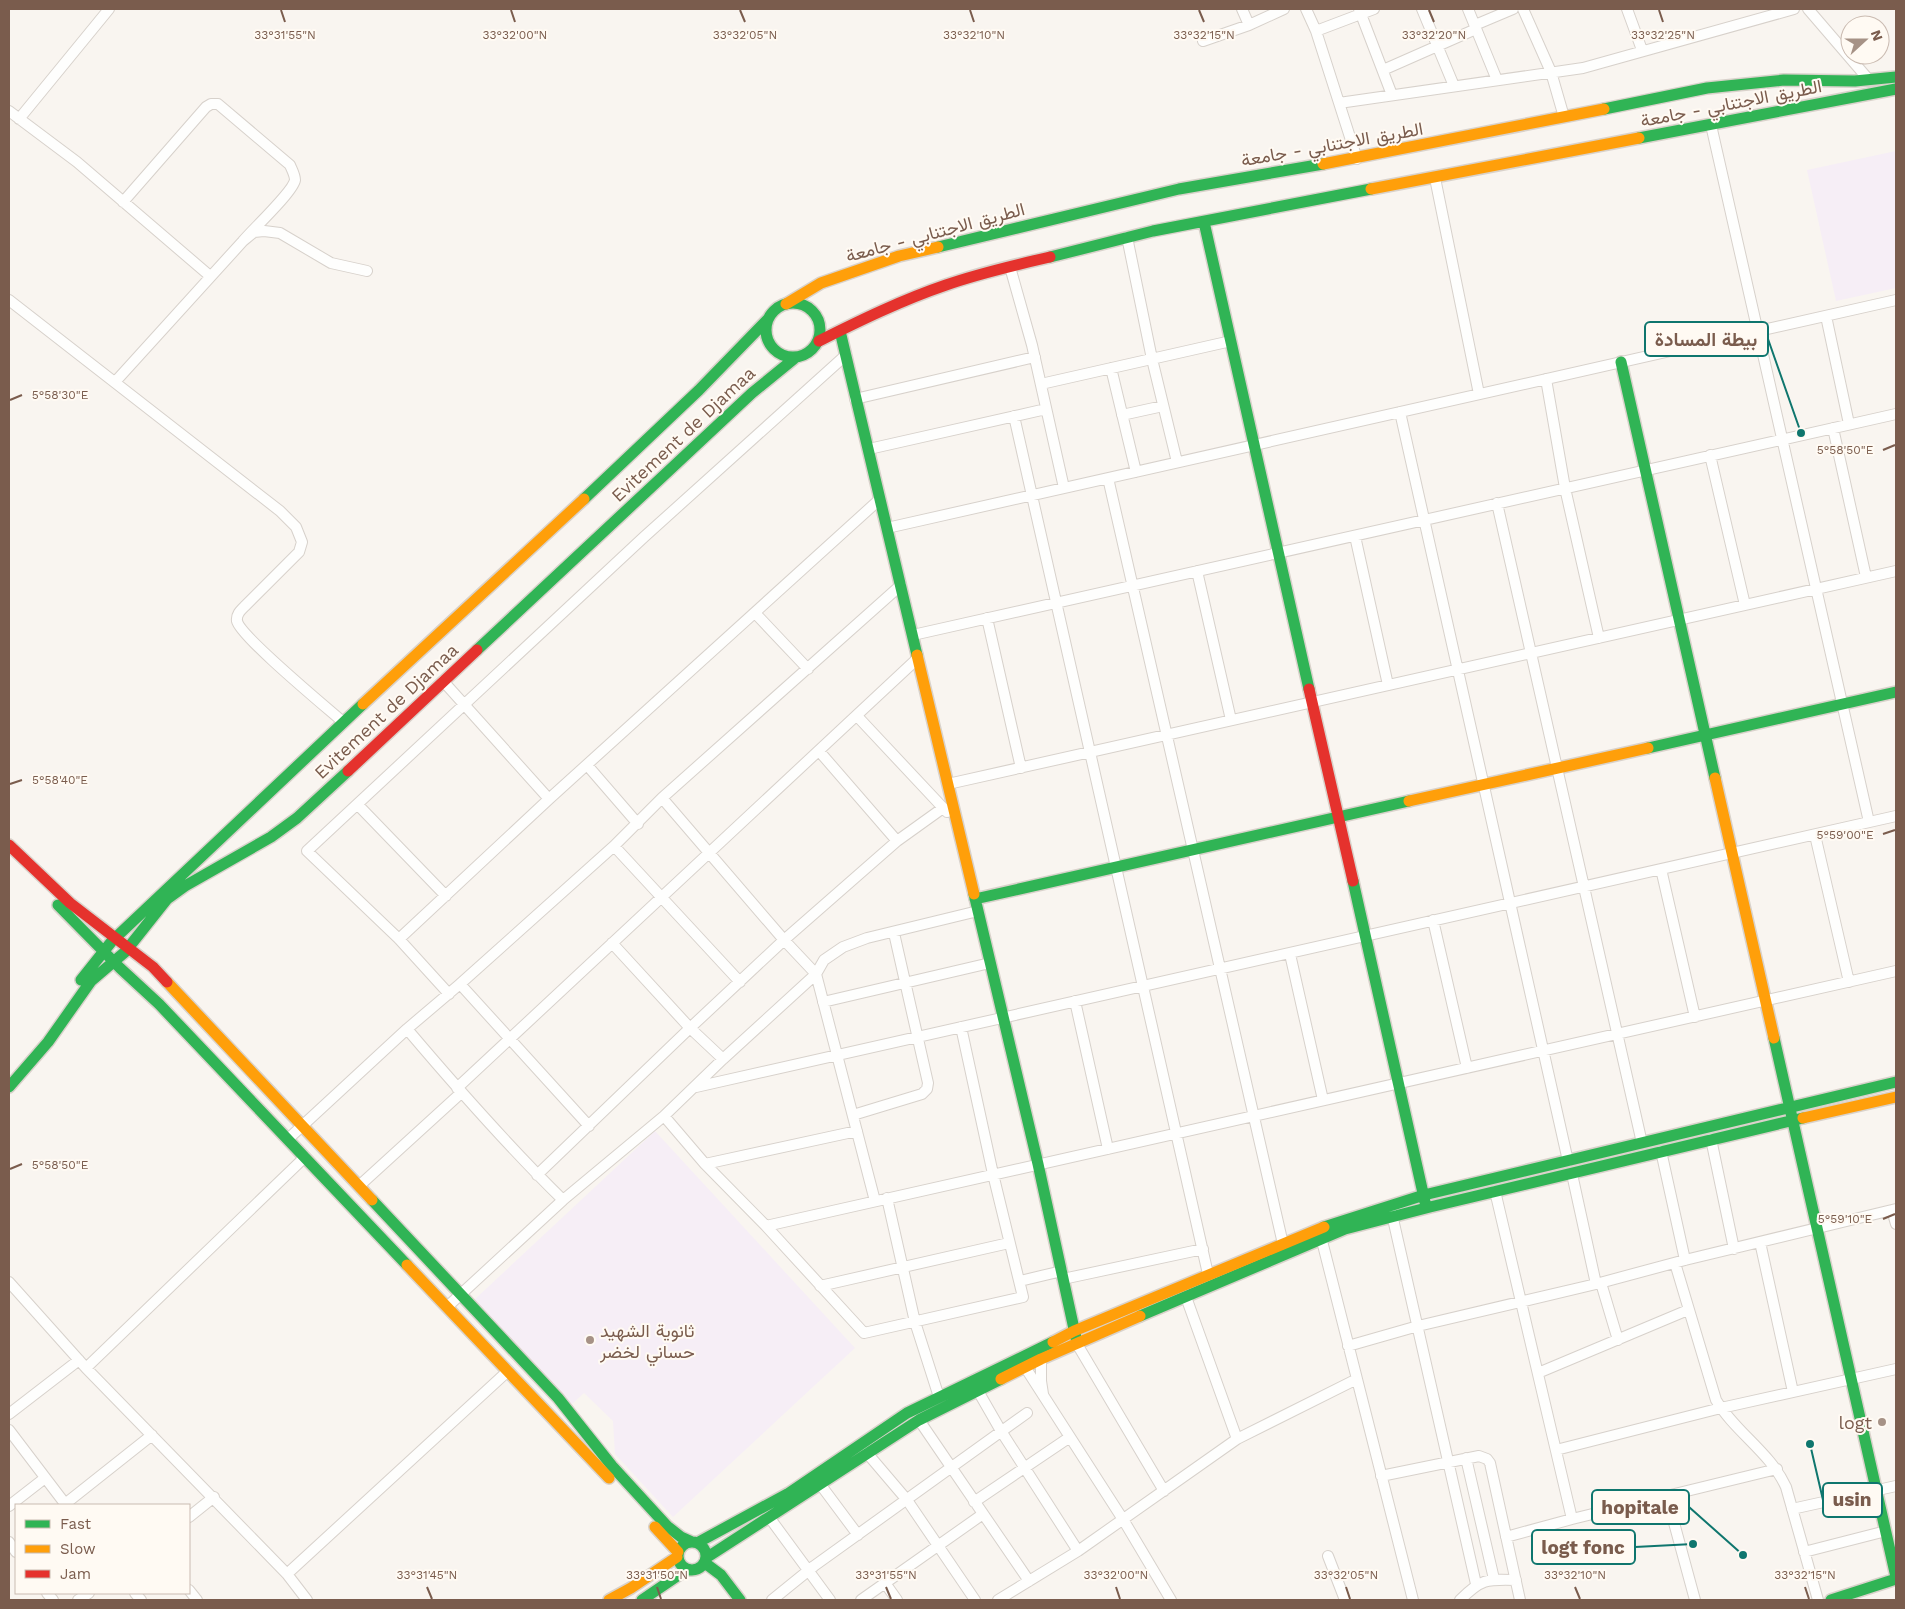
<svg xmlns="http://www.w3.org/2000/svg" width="1905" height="1609" viewBox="0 0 1905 1609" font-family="'Work Sans',Vazirmatn,sans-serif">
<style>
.education{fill:#f6eef6}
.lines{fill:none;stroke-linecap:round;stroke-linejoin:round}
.street-casing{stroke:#d7d1cb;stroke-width:12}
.fast-casing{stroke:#d9d2cb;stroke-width:14}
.slow-casing{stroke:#d9d2cb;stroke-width:14}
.jam-casing{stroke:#d9d2cb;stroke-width:14}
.street{stroke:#fefefd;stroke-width:10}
.fast{stroke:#30b455;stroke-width:11}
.slow{stroke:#ff9f0a;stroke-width:11}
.jam{stroke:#e5322d;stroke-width:11}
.ticks{fill:none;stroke:#7a5c4d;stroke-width:2}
.poi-dot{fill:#a69286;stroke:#fffaf3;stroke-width:2}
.labels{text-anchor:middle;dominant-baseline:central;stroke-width:4;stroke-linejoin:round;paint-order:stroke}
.street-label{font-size:18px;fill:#7a5c4d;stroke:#fffaf3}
.poi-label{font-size:18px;fill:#7a5c4d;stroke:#fffaf3;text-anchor:start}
.ticks-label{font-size:12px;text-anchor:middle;fill:#7a5c4d;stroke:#fffaf3;stroke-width:4;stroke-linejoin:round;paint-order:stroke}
.leader{fill:none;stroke:#0f766e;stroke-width:2}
.callout-dot{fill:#0f766e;stroke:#fffaf3;stroke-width:2}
.callout{fill:#fffaf3;stroke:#0f766e;stroke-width:2}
.callout-label{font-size:19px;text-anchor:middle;font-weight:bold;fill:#7a5c4d}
</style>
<rect width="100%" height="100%" fill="#f9f5f0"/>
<!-- education -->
<path class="education" d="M1896,151V288L1836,301L1807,170Z
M655,1131L855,1348L673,1517L615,1454L613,1421L584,1393L572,1404L473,1301Z"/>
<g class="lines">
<defs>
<path id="street" d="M1242,9L1249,25
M1306,9L1316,31L1357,159
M1359,9L1392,95
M1422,9L1454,86
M1468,9L1497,80
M1523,9L1551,72L1564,117
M1627,9L1642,50
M1808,9L1869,80
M1475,25L1513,9
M1316,31L1374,9
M1203,41L1249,25L1284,9
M1383,70L1476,29
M1339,103L1583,68L1794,9
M9,111L77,162L210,276
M19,119L109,9
M1711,125L1869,822
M1435,178L1479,394
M123,202L206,107L211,104H218L290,165C292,170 295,175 295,180C293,192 252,230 243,241
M1127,237L1152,359L1177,462
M1010,267L1032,345L1064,488
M9,300L280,511L296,527L302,542L299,552L246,605C241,610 236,614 237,621C240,636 326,707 343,722
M1826,316L1849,424
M1111,368L1136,472
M1546,379L1565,488L1599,638
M115,382L243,241L254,232L264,231L280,233L331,263L367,271
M1041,384L1231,341
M855,399L1035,357
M1400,412L1568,1161
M1122,415L1163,406
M1014,416L1208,1274
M1833,428L1866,577
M869,449L1046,409
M1710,455L1745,605
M1108,478L1283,1244
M1497,503L1642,1143
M887,528L1896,300
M1355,536L1388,685
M1197,571L1231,720
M755,613L808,669
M987,618L1021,768
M913,635L1896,414
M443,681L549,799
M857,716L947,812
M819,751L897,841
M587,765L638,824
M948,784L1896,571
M358,805L446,896
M1815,835L1849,982
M614,846L740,982
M1661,869L1695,1017
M1433,920L1467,1068
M399,939L549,799L880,499
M612,943L690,1028L723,1059
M1290,954L1323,1100
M460,984L589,1126
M449,994L399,939L307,851L644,537L846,355
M1075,1001L1108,1149
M823,1002L990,963
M407,1029C457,1088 508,1146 563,1200
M696,1087L1896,816
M457,1088L918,658
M853,1115L922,1094L927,1089L928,1083L894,933
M664,1116L705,1164L766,1226L864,1333L1023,1297L993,1174L961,1027
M288,1139L407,1029L460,984L614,846L662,798L901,585
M1711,1139L1734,1249
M1661,1151L1685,1260
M705,1164L857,1131
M1572,1174L1596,1284
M537,1175L690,1028L784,940L897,841L943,808
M359,1186L461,1093
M1495,1191L1572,1519L1777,1469
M887,1198L915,1322L939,1397
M875,1201L816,974L824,960L843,947L867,938L978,911
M1391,1210L1476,1584
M1892,1210L1896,1224
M766,1226L1896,971
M1320,1233L1413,1600
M1760,1242L1793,1392
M1675,1263L1716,1400C1735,1432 1770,1452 1786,1487L1818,1600
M1063,1279L1203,1249
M1020,1281L1062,1271
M9,1282L86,1368L287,1574L307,1600
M1601,1283L1618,1340
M820,1286L1009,1243
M1186,1297L1237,1439
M447,1307L563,1200L664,1116L723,1059L816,974L784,940L662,798
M1077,1344L1164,1491
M1348,1346L1418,1326L1596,1284L1685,1260L1896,1209
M1041,1359V1381L1043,1394
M1025,1367L1124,1521L1171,1600
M86,1368L305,1157
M1538,1373L1688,1310
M978,1391L1001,1431L1078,1551
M9,1414L79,1360
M919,1420L1029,1581
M9,1430L66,1505
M1556,1450L1721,1408L1896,1369
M867,1453L907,1500L975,1600
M1466,1458L1494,1579
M1381,1476L1479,1456L1487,1459L1490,1463L1520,1600
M820,1484L858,1535
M1667,1497L1695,1600
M974,1502L1070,1437
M65,1504L152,1435
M9,1506L45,1478
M1792,1509L1896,1486
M189,1517L214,1497
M769,1517L830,1600
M1506,1537L1572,1519
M9,1542L16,1552
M1804,1552L1886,1531
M1328,1556L1345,1600
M287,1574L508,1371
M885,1583L897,1600
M189,1590L197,1600
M47,1593L53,1600
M135,1593L141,1600
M78,1600L89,1593
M772,1600L814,1566L1027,1413
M861,1600L983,1514
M998,1600L1078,1551L1237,1439L1357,1379
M1460,1600C1481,1579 1486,1579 1516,1580"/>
<path id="fast" d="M1604,109L1707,88L1784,80L1855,81L1896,77
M1639,138L1896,89
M1204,222L1309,689
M938,247L1179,189L1323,164
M1050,257L1153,231L1371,189
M766 330a27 27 0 1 1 54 0a27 27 0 1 1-54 0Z
M840,331L917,655
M1621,362L1715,778
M584,499L699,390L768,319
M477,650L752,393L795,358
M1648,748L1896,692
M1353,881L1425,1202
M974,894L1038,1164L1076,1338
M975,899L1409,801
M58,905L120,968L159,1004L407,1265
M81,980L112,941L363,704
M1774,1038L1896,1577
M9,1087L48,1042L91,981L125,952L167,899L185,886L271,837L297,818L348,771
M372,1200L558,1398L612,1466L667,1526L681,1537L692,1542
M1324,1227L1424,1195L1896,1082
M1140,1316L1345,1229L1430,1207L1803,1118
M678 1556a14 14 0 1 1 28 0a14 14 0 1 1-28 0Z
M697,1543L789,1493L907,1413L1053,1342
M706,1558L919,1420L1001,1379
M705,1563L721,1575L740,1600
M642,1600L686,1570
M1831,1600L1896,1579"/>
<path id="slow" d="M1323,164L1604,109
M1371,189L1639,138
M786,304L821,283L899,256L938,247
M917,655L974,894
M363,704L584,499
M1715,778L1774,1038
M1409,801L1648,748
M167,982L372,1200
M1803,1118L1896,1097
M407,1265L609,1478
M1053,1342L1074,1331L1324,1227
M1001,1379L1041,1359L1140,1316
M655,1527L678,1552
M609,1600L631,1588L677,1557"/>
<path id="jam" d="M819,341C861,320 902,300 946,285C980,273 1015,265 1050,257
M1309,689L1353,881
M348,771L477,650
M9,845L70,903L153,967L167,982"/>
</defs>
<!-- street casing -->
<use href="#street" class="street-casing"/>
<!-- fast casing -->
<use href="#fast" class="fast-casing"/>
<!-- slow casing -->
<use href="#slow" class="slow-casing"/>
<!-- jam casing -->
<use href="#jam" class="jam-casing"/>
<!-- street -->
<use href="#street" class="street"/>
<!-- fast -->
<use href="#fast" class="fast"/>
<!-- slow -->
<use href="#slow" class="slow"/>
<!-- jam -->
<use href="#jam" class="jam"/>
</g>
<!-- ticks -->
<path class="ticks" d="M281,10L285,22M511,10L515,22M740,10L745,22M970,10L974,22M1199,10L1204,22M1429,10L1434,22M1659,10L1663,22M10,400L22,395M1883,450L1895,445M10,784L22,780M1883,834L1895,830M10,1169L22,1164M1883,1219L1895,1214M427,1587L432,1599M657,1587L661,1599M886,1587L891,1599M1116,1587L1120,1599M1346,1587L1350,1599M1575,1587L1580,1599M1805,1587L1809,1599"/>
<!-- markers -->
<g class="poi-dot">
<circle cx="590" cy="1340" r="5"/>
<circle cx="1882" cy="1422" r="5"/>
</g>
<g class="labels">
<!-- street labels -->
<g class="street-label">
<text transform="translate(1731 103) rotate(-11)">الطريق الاجتنابي - جامعة</text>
<text transform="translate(1332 144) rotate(-10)">الطريق الاجتنابي - جامعة</text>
<text transform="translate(935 232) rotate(-15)">الطريق الاجتنابي - جامعة</text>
<text transform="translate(683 434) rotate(-43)">Evitement de Djamaa</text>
<text transform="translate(386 711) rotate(-43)">Evitement de Djamaa</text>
</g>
<!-- poi labels -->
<g class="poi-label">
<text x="600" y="1330">ثانوية الشهيد<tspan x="600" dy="21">حساني لخضر</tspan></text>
<text x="1872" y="1422" text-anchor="end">logt</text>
</g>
</g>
<g class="ticks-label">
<text x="285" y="39">33°31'55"N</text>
<text x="515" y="39">33°32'00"N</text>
<text x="745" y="39">33°32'05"N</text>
<text x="974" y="39">33°32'10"N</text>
<text x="1204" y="39">33°32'15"N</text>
<text x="1434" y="39">33°32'20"N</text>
<text x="1663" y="39">33°32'25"N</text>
<text x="60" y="399">5°58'30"E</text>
<text x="1845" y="454">5°58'50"E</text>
<text x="60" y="784">5°58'40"E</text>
<text x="1845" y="839">5°59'00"E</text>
<text x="60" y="1169">5°58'50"E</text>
<text x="1845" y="1223">5°59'10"E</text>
<text x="427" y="1579">33°31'45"N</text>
<text x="657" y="1579">33°31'50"N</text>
<text x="886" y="1579">33°31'55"N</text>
<text x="1116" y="1579">33°32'00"N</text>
<text x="1346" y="1579">33°32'05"N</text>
<text x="1575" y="1579">33°32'10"N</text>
<text x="1805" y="1579">33°32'15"N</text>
</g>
<!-- callouts -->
<path class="leader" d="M1801 433L1768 339M1810 1444L1823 1500M1743 1555L1689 1507M1693 1544L1635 1547"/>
<g class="callout-dot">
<circle cx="1801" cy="433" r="5"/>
<circle cx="1810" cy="1444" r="5"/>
<circle cx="1743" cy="1555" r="5"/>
<circle cx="1693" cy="1544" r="5"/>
</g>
<g class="callout">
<rect x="1645" y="322" width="123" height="34" rx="5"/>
<rect x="1823" y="1483" width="59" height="34" rx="5"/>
<rect x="1592" y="1490" width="97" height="34" rx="5"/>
<rect x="1532" y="1530" width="103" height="34" rx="5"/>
</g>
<g class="callout-label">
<text x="1706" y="346">بيطة المسادة</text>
<text x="1852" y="1506">usin</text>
<text x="1640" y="1514">hopitale</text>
<text x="1583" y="1554">logt fonc</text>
</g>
<!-- border -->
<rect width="1905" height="1609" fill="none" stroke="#7a5c4d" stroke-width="20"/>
<!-- legend -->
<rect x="15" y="1504" width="175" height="90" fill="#fffaf3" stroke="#cabbb1"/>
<rect x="25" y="1520" width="25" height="8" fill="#30b455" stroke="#cabbb1"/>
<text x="60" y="1529" font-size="15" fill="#7a5c4d">Fast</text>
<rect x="25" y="1545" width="25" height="8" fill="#ff9f0a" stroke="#cabbb1"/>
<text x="60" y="1554" font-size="15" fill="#7a5c4d">Slow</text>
<rect x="25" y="1570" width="25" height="8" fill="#e5322d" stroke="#cabbb1"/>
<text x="60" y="1579" font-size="15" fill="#7a5c4d">Jam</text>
<!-- north arrow -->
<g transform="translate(1865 40) rotate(69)"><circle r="24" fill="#fffaf3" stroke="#cabbb1"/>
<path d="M0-4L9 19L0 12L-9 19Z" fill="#a69286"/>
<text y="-8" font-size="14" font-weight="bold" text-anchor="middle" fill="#7a5c4d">N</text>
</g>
</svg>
